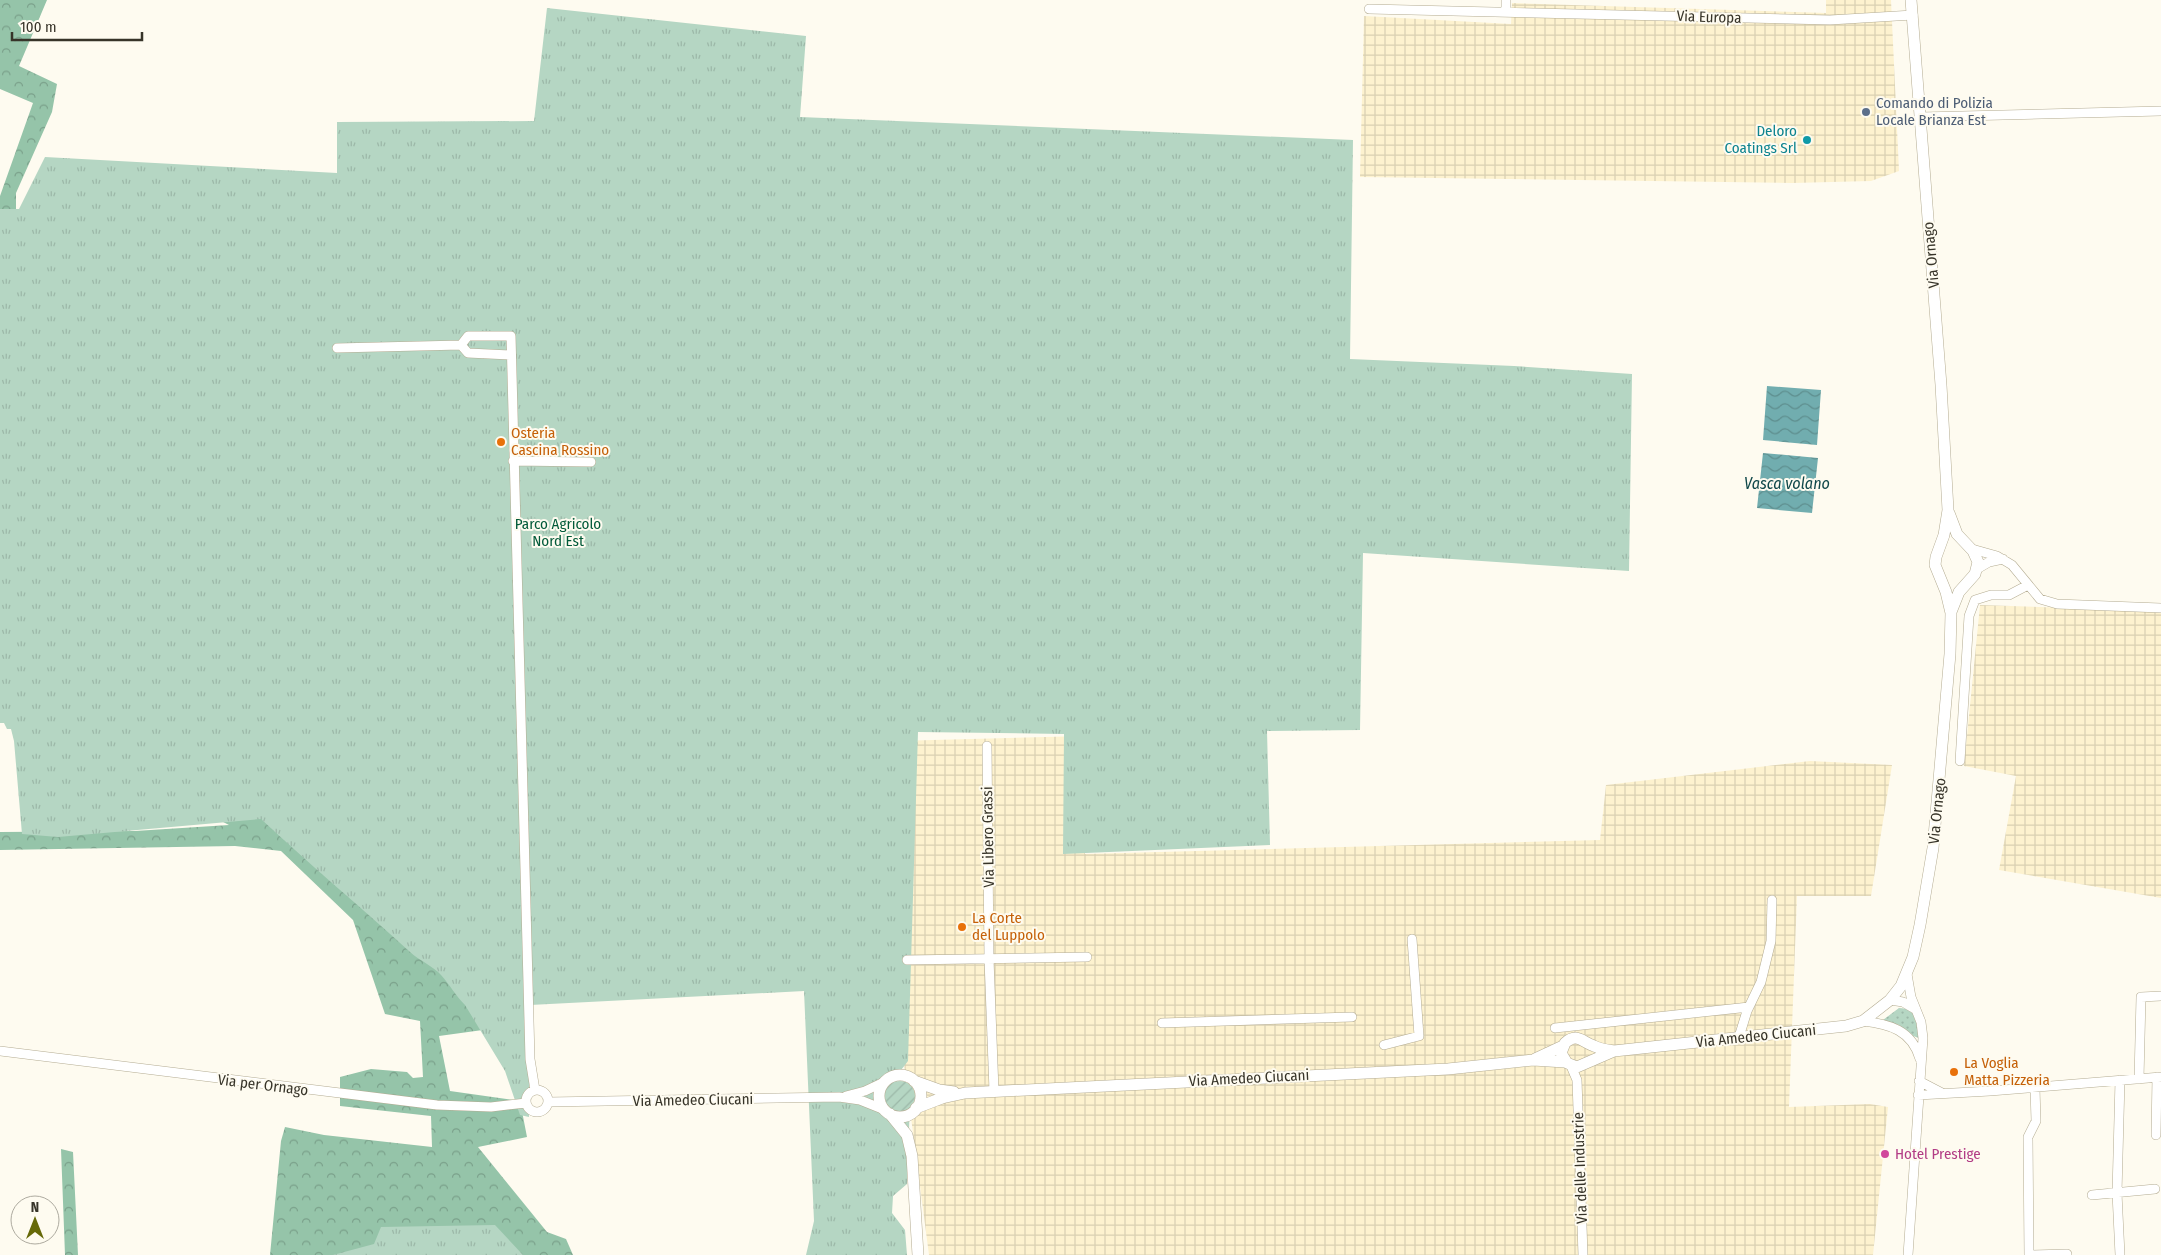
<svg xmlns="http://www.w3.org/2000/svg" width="2161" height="1255" viewBox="0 0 2161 1255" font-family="'Fira Sans Condensed',sans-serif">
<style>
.industrial{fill:url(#industrial-grid)}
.grass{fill:url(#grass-dots)}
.forest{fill:url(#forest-crowns)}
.park{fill:url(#park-tufts)}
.garden{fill:url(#garden-furrows)}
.water{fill:url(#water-waves)}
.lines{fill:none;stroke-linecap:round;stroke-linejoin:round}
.minor-casing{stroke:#b4ac92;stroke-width:10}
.major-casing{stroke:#b4ac92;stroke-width:12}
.minor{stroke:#fff;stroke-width:9}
.major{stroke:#fff;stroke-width:11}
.service-dot{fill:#5c6f8a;stroke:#fefbf0;stroke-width:2}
.culture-dot{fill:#0f9aa8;stroke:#fefbf0;stroke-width:2}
.food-dot{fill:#e8710a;stroke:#fefbf0;stroke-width:2}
.hotel-dot{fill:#d1479c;stroke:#fefbf0;stroke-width:2}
.labels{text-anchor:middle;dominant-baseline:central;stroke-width:4;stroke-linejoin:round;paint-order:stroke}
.street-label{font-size:15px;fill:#373429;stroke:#fefbf0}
.service-label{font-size:15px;fill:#4e5e75;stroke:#fefbf0;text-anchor:start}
.culture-label{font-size:15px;fill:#0d838f;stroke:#fefbf0;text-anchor:end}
.food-label{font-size:15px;fill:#c56008;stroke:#fefbf0;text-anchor:start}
.park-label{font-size:15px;fill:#025a39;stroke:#fefbf0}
.hotel-label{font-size:15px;fill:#b23c85;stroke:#fefbf0;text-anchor:start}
.water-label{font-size:16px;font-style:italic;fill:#10484a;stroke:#fefbf0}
</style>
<defs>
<pattern id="industrial-grid" width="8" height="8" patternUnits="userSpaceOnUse" patternTransform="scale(1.25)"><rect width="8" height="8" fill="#fdf2cf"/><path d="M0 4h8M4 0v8" fill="none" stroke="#d9d0b2"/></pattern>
<pattern id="grass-dots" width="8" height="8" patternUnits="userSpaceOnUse" patternTransform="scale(1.25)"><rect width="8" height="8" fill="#b5d6c3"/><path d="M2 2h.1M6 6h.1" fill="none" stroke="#9cb8a8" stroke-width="1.8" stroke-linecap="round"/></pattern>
<pattern id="forest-crowns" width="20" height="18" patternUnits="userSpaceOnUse" patternTransform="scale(1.25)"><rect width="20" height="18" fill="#95c4a9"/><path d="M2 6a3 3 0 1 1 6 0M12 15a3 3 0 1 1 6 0" fill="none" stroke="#7aa08a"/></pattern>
<pattern id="park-tufts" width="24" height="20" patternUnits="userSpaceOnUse" patternTransform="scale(1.25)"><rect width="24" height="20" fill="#b5d6c3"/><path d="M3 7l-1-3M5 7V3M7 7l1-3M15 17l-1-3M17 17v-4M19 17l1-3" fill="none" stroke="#9cb8a8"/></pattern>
<pattern id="garden-furrows" width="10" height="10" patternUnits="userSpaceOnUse" patternTransform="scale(1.25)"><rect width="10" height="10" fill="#b5d6c3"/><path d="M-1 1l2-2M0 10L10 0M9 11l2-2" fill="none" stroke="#9cb8a8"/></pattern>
<pattern id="water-waves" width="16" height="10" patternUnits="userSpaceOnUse" patternTransform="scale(1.25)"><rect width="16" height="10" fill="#71adaf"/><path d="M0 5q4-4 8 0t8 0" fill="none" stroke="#5e8e8e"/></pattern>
</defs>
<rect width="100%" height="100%" fill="#fefbf0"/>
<!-- industrial -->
<path class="industrial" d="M1826,0H1891L1899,171L1871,181L1792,183L1360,177L1364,16L1511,24L1512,3L1826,13Z
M1980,605L2161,611V898L1999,870L2016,776L1964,766Z
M1084,736L1085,854L1600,840L1606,785L1810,761L1892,765L1871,896H1797L1789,1107L1870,1104L1888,1107L1873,1255H929L904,1064L895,741Z"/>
<!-- grass -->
<path class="grass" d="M1899,1008C1917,1008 1919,1025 1919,1038L1910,1035L1899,1025L1883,1020Z"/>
<!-- forest -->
<path class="forest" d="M0,0H47L19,66L57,84L52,112L16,193V224L0,278V196L33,103L0,89Z
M133,776L331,804L490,1029L439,1036L450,1091L520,1101L527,1137L478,1147L547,1232L566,1239L573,1255H270L281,1141L285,1127L324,1135L432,1147L431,1116L340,1106V1077L371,1069L407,1072L413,1078L423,1077L420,1021L385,1014L353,920L281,851L235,846L0,850V832L135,831L229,825Z
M61,1149L73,1152L78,1255H65Z"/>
<!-- park -->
<path class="park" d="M547,8L806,36L800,117L1353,140L1350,359L1514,366L1632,374L1629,571L1363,553L1360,730L1267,731L1270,845L1063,854L1064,734L918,732L908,1061L898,1074L896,1086L910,1102L907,1184L893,1196L892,1213L905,1230L907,1255H806L814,1221L804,991L530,1005L529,1117L520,1115L505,1071L465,1005C456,996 450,985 441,975C433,966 420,961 410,952C361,907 310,865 261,819L58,837L22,834L14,741L11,729H7L4,723H0V209H19L45,157L337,173V122L534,121Z
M495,1225L523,1255H333L374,1244L381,1227Z"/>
<!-- garden -->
<path class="garden" d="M885 1096a15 15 0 1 1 30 0a15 15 0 1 1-30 0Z"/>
<!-- water -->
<path class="water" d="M1767,386L1821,390L1817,445L1763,440Z
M1763,453L1818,458L1812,513L1757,508Z"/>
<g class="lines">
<defs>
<path id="minor" d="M1506,0V12
M1369,9L1830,20L1913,15
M1921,117L2161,111
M461,345L468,336H511L530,1059L535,1090
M337,348L461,345L468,353L511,355
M513,461L591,462
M1972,549L1997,556L2012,565L2040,599L2057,604L2161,608
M1977,569L1989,562L2003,559
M987,746L989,959L994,1091
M1960,761L1969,616L1975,600L1991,595H2009L2028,585
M907,960L1087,957
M1907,974L1911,997L1921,1022L1923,1038L1908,1255
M1890,1000L1903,1002L1915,1009
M1863,1021C1889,1024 1912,1030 1920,1059
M1162,1023L1352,1017
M1555,1028L1749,1007
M1739,1037L1747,1011L1761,982L1771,941L1772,900
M1384,1045L1419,1036L1412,939
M0,1051L437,1105L491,1107L526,1103
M1571,1066L1577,1080L1583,1255
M2139,1079L2141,997L2161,996
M1919,1081L1942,1093
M2035,1088L2036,1121L2028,1137L2029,1255L2067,1254
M526 1101a11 11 0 1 1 22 0a11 11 0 1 1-22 0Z
M1918,1095L1990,1091L2161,1077
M846,1096L865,1091L884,1082
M548,1102L839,1097L860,1100L885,1110
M2156,1135L2157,1077
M2092,1195L2155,1189
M2120,1255L2117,1193L2120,1080"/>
<path id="major" d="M1949,513L1957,534L1973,551L1978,562L1975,574L1959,592L1951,612
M1614,1051C1607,1050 1600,1049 1594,1046C1582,1042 1577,1032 1565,1043L1561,1053L1567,1063L1577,1067L1614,1051L1846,1026L1863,1021L1890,1000L1901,986L1913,957L1920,925L1933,848L1950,654L1951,613L1946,592L1935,565L1936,557L1944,535L1948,510L1941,385L1911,0
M1535,1059L1563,1046
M879 1096a21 21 0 1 1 42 0a21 21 0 1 1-42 0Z
M914,1081L939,1090L954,1092
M916,1108L942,1098L965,1093L1448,1069L1533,1060L1565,1062
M890,1114L907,1135L912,1156L918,1255"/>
</defs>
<!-- minor casing -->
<use href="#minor" class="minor-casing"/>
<!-- major casing -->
<use href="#major" class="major-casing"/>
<!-- minor -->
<use href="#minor" class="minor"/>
<!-- major -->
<use href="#major" class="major"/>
</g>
<!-- markers -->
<circle class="service-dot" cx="1866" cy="112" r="5"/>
<circle class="culture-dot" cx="1807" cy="140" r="5"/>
<g class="food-dot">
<circle cx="501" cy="442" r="5"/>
<circle cx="962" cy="927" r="5"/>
<circle cx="1954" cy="1072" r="5"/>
</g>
<circle class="hotel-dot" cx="1885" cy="1154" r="5"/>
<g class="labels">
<!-- street labels -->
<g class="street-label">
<text transform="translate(1709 17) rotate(2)">Via Europa</text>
<text transform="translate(1931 255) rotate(-95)">Via Ornago</text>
<text transform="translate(1937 811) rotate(-84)">Via Ornago</text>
<text transform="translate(988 837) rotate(-91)">Via Libero Grassi</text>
<text transform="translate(1756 1036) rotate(-6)">Via Amedeo Ciucani</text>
<text transform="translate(1249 1078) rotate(-3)">Via Amedeo Ciucani</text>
<text transform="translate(263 1085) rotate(7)">Via per Ornago</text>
<text transform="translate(693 1100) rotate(-1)">Via Amedeo Ciucani</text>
<text transform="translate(1580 1168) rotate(-92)">Via delle Industrie</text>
</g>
<!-- service labels -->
<g class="service-label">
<text x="1876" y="103">Comando di Polizia<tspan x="1876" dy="17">Locale Brianza Est</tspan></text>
</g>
<!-- culture labels -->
<g class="culture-label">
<text x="1797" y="131">Deloro<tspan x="1797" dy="17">Coatings Srl</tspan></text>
</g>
<!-- food labels -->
<g class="food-label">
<text x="511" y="433">Osteria<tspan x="511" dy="17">Cascina Rossino</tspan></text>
<text x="972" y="918">La Corte<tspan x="972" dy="17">del Luppolo</tspan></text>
<text x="1964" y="1063">La Voglia<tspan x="1964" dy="17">Matta Pizzeria</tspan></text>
</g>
<!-- park labels -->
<g class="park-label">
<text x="558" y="524">Parco Agricolo<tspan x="558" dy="17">Nord Est</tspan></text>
</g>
<!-- hotel labels -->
<g class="hotel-label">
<text x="1895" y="1154">Hotel Prestige</text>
</g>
<!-- water labels -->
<g class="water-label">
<text x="1787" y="483">Vasca volano</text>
</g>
</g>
<!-- north arrow -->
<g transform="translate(35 1220)"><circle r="24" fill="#fefbf0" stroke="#aeaba0"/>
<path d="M0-4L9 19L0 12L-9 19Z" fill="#666908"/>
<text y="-8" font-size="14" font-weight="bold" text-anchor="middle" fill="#373429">N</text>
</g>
<!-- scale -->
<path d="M12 32v8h130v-8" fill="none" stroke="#373429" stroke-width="2.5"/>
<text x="20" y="32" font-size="15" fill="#373429" stroke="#fefbf0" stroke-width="4" paint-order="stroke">100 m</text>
</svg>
